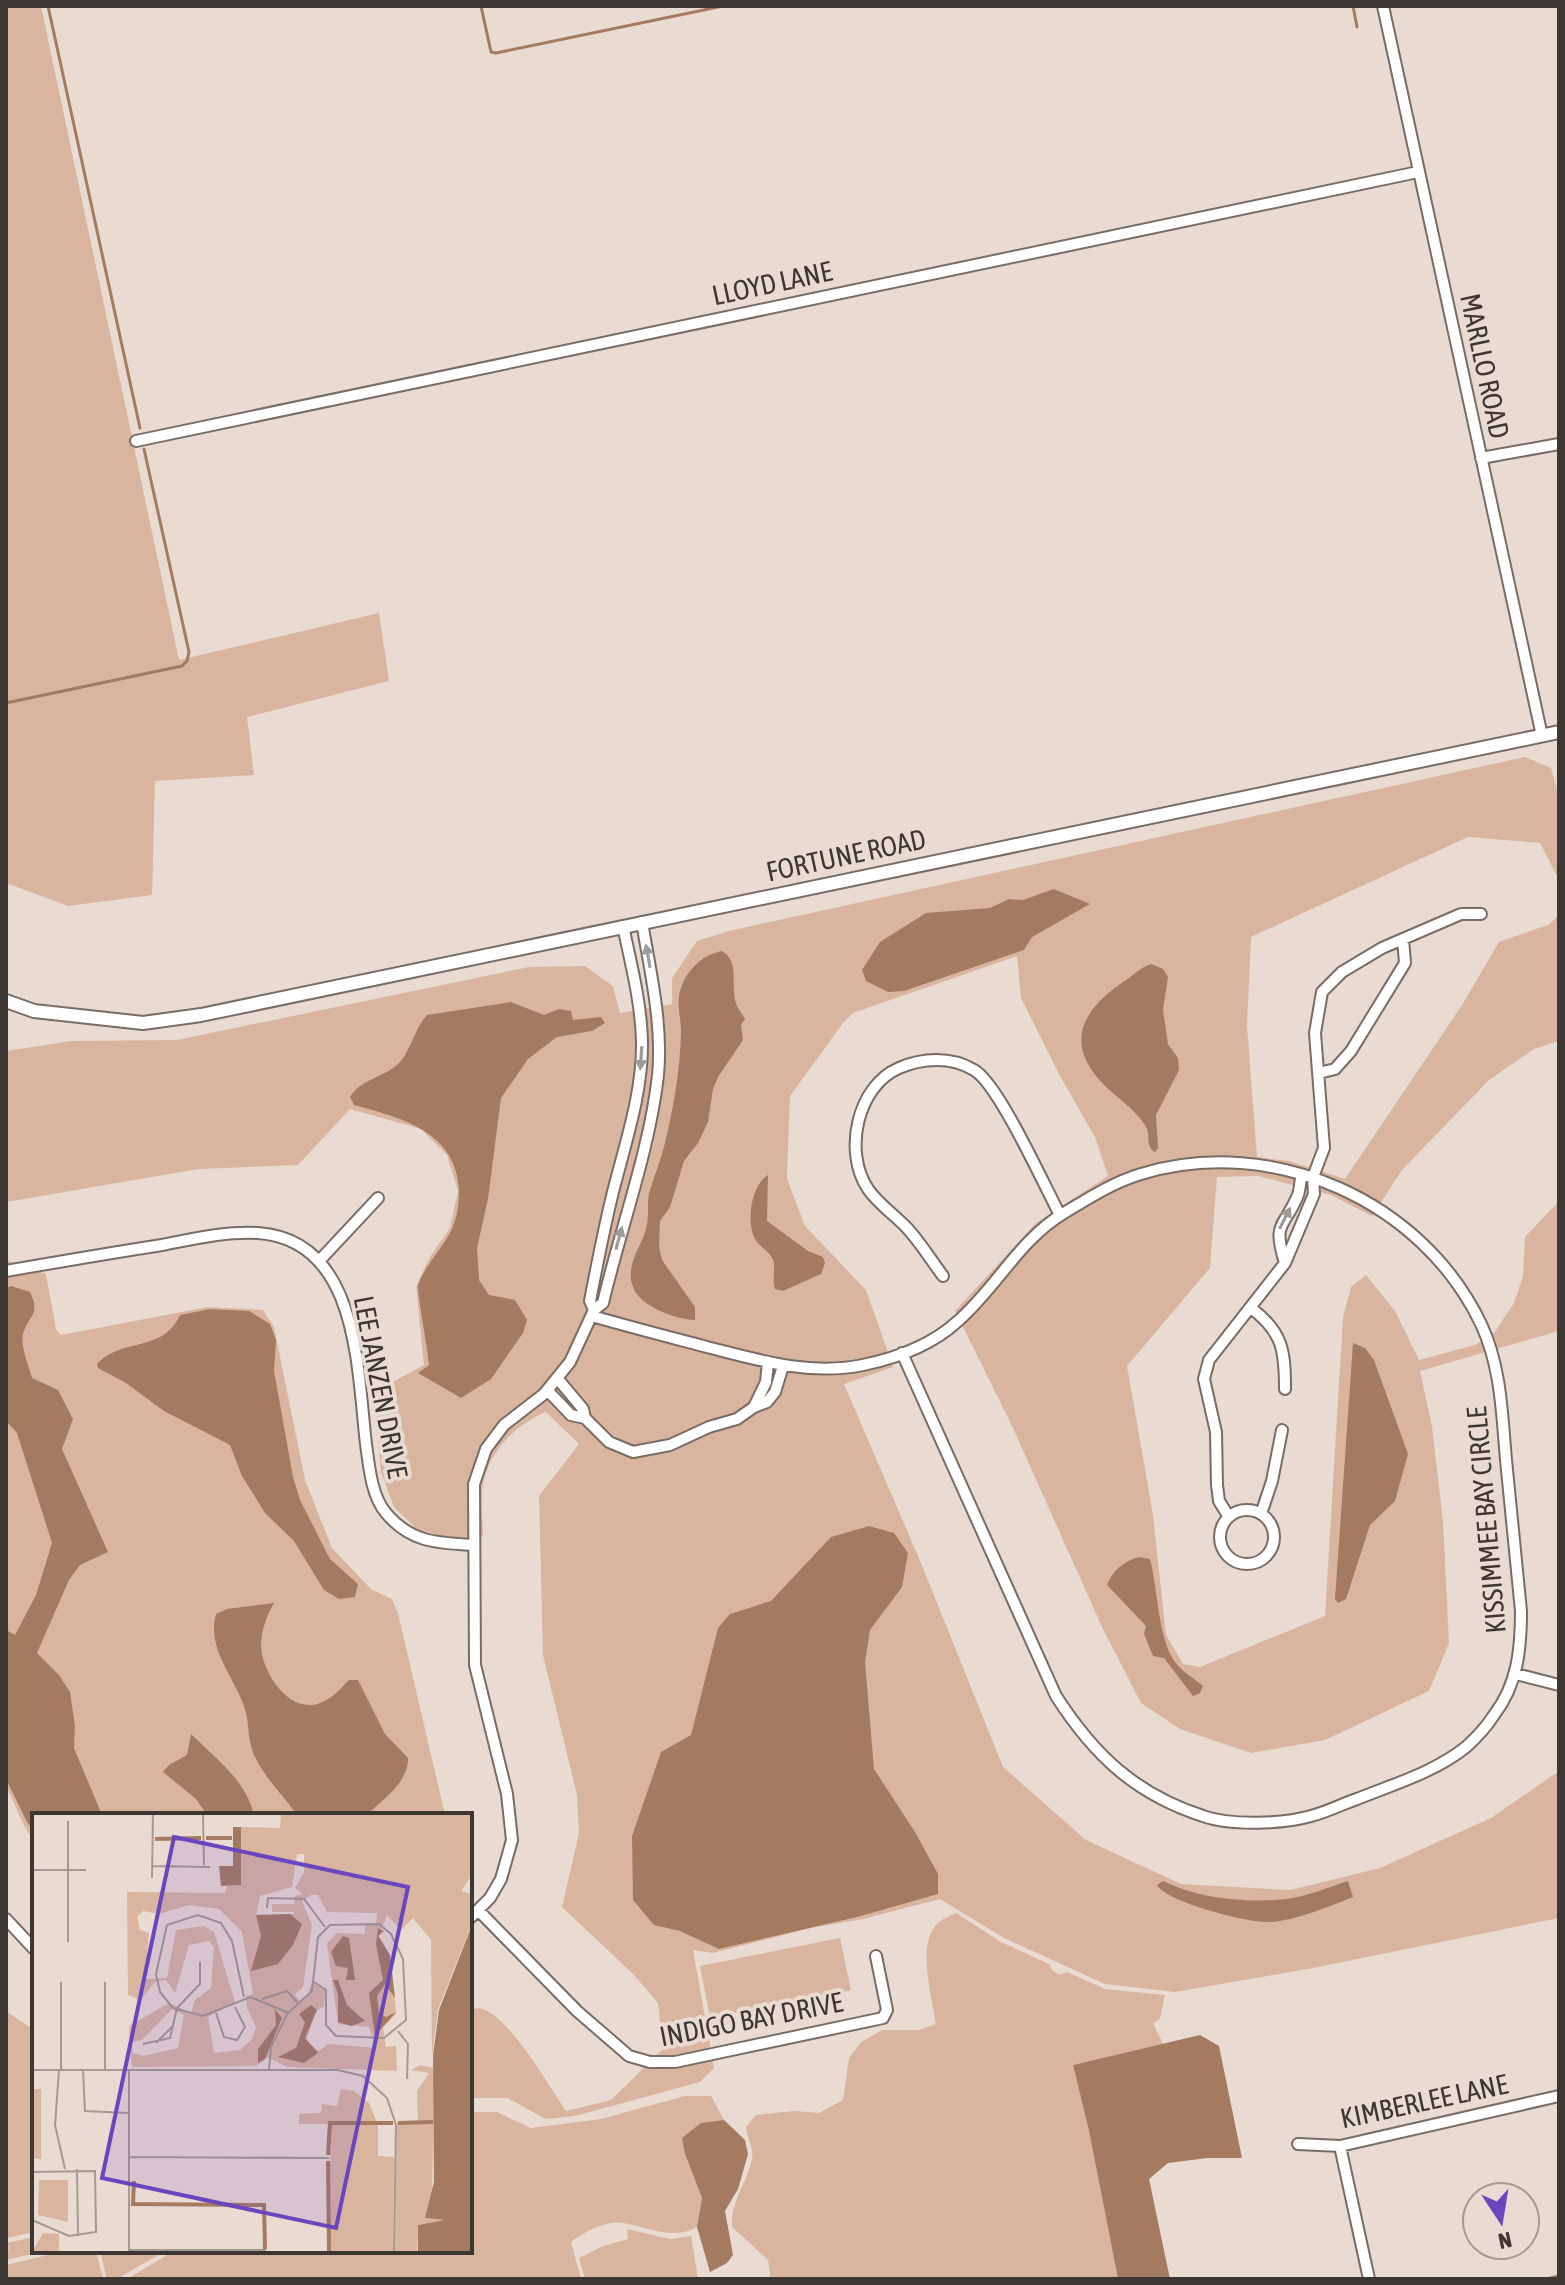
<svg xmlns="http://www.w3.org/2000/svg" width="1565" height="2285" viewBox="0 0 1565 2285" font-family="'Asap Condensed',sans-serif">
<style>
.green{fill:#d9b5a0}
.water{fill:#a47b61}
.lines{fill:none;stroke-linecap:round;stroke-linejoin:round}
.stream{stroke:#a47b61;stroke-width:3}
.minor-casing{stroke:#796c65;stroke-width:14}
.tertiary-casing{stroke:#796c65;stroke-width:16}
.minor{stroke:#fff;stroke-width:10}
.tertiary{stroke:#fff;stroke-width:12}
.oneway{fill:#9e9b9a}
.labels{text-anchor:middle;dominant-baseline:central;stroke-width:8;stroke-linejoin:round;paint-order:stroke}
.street-label{font-size:28px;fill:#3d3734;stroke:#eadbd2}
.inset-river{fill:none;stroke:#a47b61;stroke-width:4}
.inset-road{fill:none;stroke:#a59993;stroke-width:2}
.view{fill:#6946bf;fill-opacity:0.15;stroke:#6946bf;stroke-width:4}
.inset-edge{fill:none;stroke:#3d3734;stroke-width:4}
</style>
<rect width="100%" height="100%" fill="#eadbd2"/>
<!-- green -->
<path class="green" d="M6,6H41L179,660L379,613L389,681L247,717L254,775L155,781L152,895L68,906L6,883Z
M1525,757L1551,768L1559,797V880L1540,843L1468,837L1251,937L1247,1025L1257,1157L1289,1161L1345,1179L1462,1005L1499,942L1550,924L1559,914V1041L1534,1049L1489,1080L1402,1170L1372,1216L1331,1195L1258,1176L1217,1177L1210,1268L1127,1366L1153,1515L1166,1635L1183,1664L1200,1667L1325,1616L1343,1317L1351,1287L1366,1275L1395,1311L1419,1360L1475,1345L1494,1333L1514,1303L1523,1276L1525,1237L1559,1201V1331L1420,1371L1432,1427L1443,1521L1449,1643L1429,1691L1325,1740L1251,1753L1180,1729L1141,1703L1102,1627L1013,1428L955,1311L1036,1223L1108,1176L1095,1137L1060,1076L1021,998L1017,956L853,1013L843,1023L790,1096L787,1179L805,1226L866,1290L893,1367L844,1384L921,1563L1003,1767L1086,1840L1181,1884L1290,1890L1380,1868L1491,1818L1559,1771V1918L1313,1968L1175,1992L1105,1984L1004,1938L940,1899L863,1919L811,1928L713,1953L693,1950L714,2068L700,2082L575,2116L546,2119L507,2098H470V2009C474,2009 479,2008 483,2009C509,2017 550,2087 566,2111L611,2100L663,2049L658,2003L634,1975L562,1907L579,1833L577,1795L543,1655L539,1496L579,1444L546,1412C515,1425 489,1451 483,1485C480,1501 483,1520 483,1536L453,1538L418,1530L394,1507L381,1472L375,1404L385,1386L424,1365L416,1286L430,1257L450,1228L458,1191L447,1155L421,1129L350,1109L298,1165L199,1169L6,1202V1051L71,1041L177,1040L529,967L585,966L613,986L620,1013L672,1004V978L697,941L729,931Z
M6,1260L46,1274L56,1329L61,1335L208,1307L263,1310L274,1327L305,1480L332,1548L371,1589L392,1599L398,1613L445,1815H34V1842L23,1824L6,1785Z
M956,1913L1001,1942L1049,1964L1052,1970L1059,1975L1067,1972L1105,1989L1165,1995L1160,2019L1153,2023L1163,2044L1073,2065L1089,2131L1118,2279H771L768,2260L732,2227C730,2203 747,2183 752,2159C754,2147 747,2138 746,2127L756,2115L794,2111L819,2113L843,2100L849,2058L860,2043L882,2030H919L936,2024C932,1998 916,1943 938,1923C942,1919 950,1916 956,1913Z
M840,1938L851,1990L838,1993L841,2009L805,2016L801,2000L710,2018L700,1966Z
M6,2011L34,2030V2232L6,2238Z
M685,2096H711L724,2120L701,2124L685,2154L702,2198L697,2227C673,2241 649,2227 623,2223C606,2220 584,2232 571,2242L581,2279H127L174,2251H470V2112H497L531,2128L601,2119Z
M627,2229L670,2239L691,2236L698,2279H585L579,2258L603,2246L628,2239Z
M34,2237V2251H44L6,2260L9,2247L6,2243Z
M64,2251H96L103,2279H6V2265Z
M100,2251H165L117,2279H107Z"/>
<!-- water -->
<path class="water" d="M1054,889L1090,904L1032,937L1024,950L904,991L888,992L866,981L862,970L880,942L926,913L990,908L1009,899L1023,900Z
M722,951C742,963 728,989 738,1008C740,1012 743,1015 745,1019L741,1025L743,1040L718,1077L713,1089L708,1122L698,1143L684,1161L670,1207L660,1221L659,1247L662,1260L695,1307V1320C677,1320 639,1306 633,1287C624,1263 644,1245 647,1224C649,1214 647,1204 649,1194C653,1178 660,1163 664,1147C673,1111 680,1071 681,1033C681,1016 675,1001 682,985C689,968 704,954 722,951Z
M1151,964L1163,969L1168,977L1163,1010L1168,1044L1178,1058L1179,1070L1156,1115L1158,1148L1155,1152C1144,1145 1152,1136 1145,1125C1132,1105 1107,1092 1093,1072C1065,1032 1092,1003 1126,980C1135,974 1140,968 1151,964Z
M511,1002L544,1015L559,1009L571,1011L573,1020L601,1017L605,1023L592,1031L557,1037L528,1059L501,1098L488,1199L477,1248L479,1280L489,1295L515,1300L527,1320L523,1333L491,1379L461,1398L418,1373L429,1365C428,1351 417,1292 418,1286C421,1272 443,1246 450,1233C457,1219 459,1205 459,1191C457,1132 402,1118 354,1105L350,1097C361,1079 382,1078 397,1065C410,1054 414,1029 427,1015Z
M768,1175L767,1221L808,1251L823,1257L825,1263L821,1274L783,1291L775,1289C772,1279 775,1273 774,1264C773,1253 760,1248 755,1239C746,1222 751,1185 768,1175Z
M11,1286L30,1292C41,1315 29,1314 23,1334C20,1347 29,1366 32,1378L58,1390L73,1419L62,1449L108,1552L80,1565L69,1580L37,1653L59,1675L70,1692L75,1726L74,1748L102,1815H34V1832L27,1822L6,1779V1630L15,1635L36,1595L52,1543L17,1433L6,1421V1288Z
M210,1309L249,1311L270,1324L276,1340L274,1371L293,1477L300,1500L330,1559L358,1584L355,1597L339,1599L324,1590L294,1541L265,1513L242,1476L230,1445L164,1411L126,1383L98,1368L97,1364C122,1337 163,1353 180,1315Z
M1353,1343L1365,1348L1374,1360L1408,1454L1395,1501L1370,1525L1346,1599L1338,1603L1335,1599Z
M869,1526L894,1533L908,1553L902,1587L870,1630L865,1662L874,1769L915,1832L938,1874V1894L861,1916L719,1949L680,1931L654,1925L633,1900L632,1836L661,1752L691,1735L718,1628L730,1614L771,1601L831,1537Z
M1139,1557L1150,1559C1158,1590 1158,1638 1175,1662C1181,1671 1195,1679 1203,1686L1200,1693L1193,1696L1164,1658L1153,1656L1144,1634L1146,1626L1107,1585C1113,1570 1124,1561 1139,1557Z
M274,1603C267,1615 261,1631 261,1645C261,1671 289,1715 320,1703C333,1698 340,1689 349,1680H358L385,1734L408,1758C409,1782 383,1799 367,1815H297C284,1796 263,1776 254,1755C248,1741 249,1726 246,1712C237,1679 206,1651 216,1614L227,1609Z
M191,1734C215,1758 246,1780 254,1815H207L196,1799L163,1772L169,1765L187,1755Z
M1163,1881C1200,1899 1246,1903 1287,1899C1308,1896 1329,1887 1348,1881L1353,1897C1331,1906 1292,1922 1268,1922C1248,1923 1166,1902 1157,1885Z
M1200,2035L1219,2046L1242,2158H1207L1168,2163L1149,2179L1170,2279H1118L1089,2131L1073,2065Z
M724,2120L745,2140L748,2154L738,2189L725,2211L733,2255L727,2263L710,2272L697,2227L702,2198L685,2154L682,2138L701,2123Z"/>
<g class="lines">
<!-- stream -->
<path class="stream" d="M48,6L140,428
M481,6L491,52L496,53L723,6
M1353,6L1357,27
M6,703L182,666L187,661L189,652L144,449
M1546,2279L1559,2276"/>
<defs>
<path id="minor" d="M1383,6L1542,736
M136,441L1418,172
M1481,458L1559,444
M1319,1073L1335,1069L1351,1051L1405,963L1403,939
M320,1260L378,1198
M1285,1263C1272,1221 1284,1229 1298,1195C1300,1189 1300,1181 1302,1175
M6,1271C58,1262 110,1253 162,1245C193,1239 226,1231 258,1233C359,1240 357,1369 366,1444C369,1465 371,1495 386,1513C411,1543 438,1543 474,1545
M943,1276C931,1260 920,1242 907,1228C895,1215 878,1204 868,1189C843,1152 857,1086 899,1068C922,1058 951,1056 974,1070C998,1083 1044,1185 1060,1215
M1251,1308C1283,1332 1285,1351 1285,1389
M594,1310L603,1303C620,1230 650,1149 658,1075C663,1024 650,971 642,922
M592,1316C630,1327 669,1337 707,1347C758,1360 810,1376 863,1365C897,1358 933,1344 958,1321C997,1287 1019,1240 1064,1213C1089,1198 1114,1182 1141,1174C1272,1134 1422,1200 1481,1324C1501,1366 1502,1414 1506,1460C1511,1510 1516,1561 1521,1611C1521,1648 1518,1684 1494,1715C1487,1726 1476,1738 1466,1747C1435,1772 1394,1784 1357,1799C1342,1804 1327,1812 1311,1816C1283,1824 1231,1826 1203,1816C1135,1794 1094,1755 1056,1696L902,1353
M557,1378L583,1409L585,1418L609,1442L633,1452L670,1445L709,1427L737,1419L754,1407L767,1402L775,1392L783,1366
M547,1390L571,1415L585,1418
M754,1407L766,1382L768,1362
M1220 1537a27 27 0 1 1 54 0a27 27 0 1 1-54 0Z
M1261,1514L1272,1481L1282,1430
M1229,1517L1219,1501L1217,1485L1216,1432L1204,1379L1209,1360L1285,1263L1314,1194L1313,1177L1324,1148L1315,1033L1322,992L1342,972L1382,948L1461,914H1481
M1516,1674L1559,1685
M479,1911L577,2011L629,2056L650,2062H675L883,2018L887,2010L876,1956
M470,1918L490,1898L501,1879L512,1840L507,1794L475,1665L474,1484L486,1449L504,1425L544,1394L570,1362L594,1310L590,1301C597,1265 604,1228 613,1192C625,1144 643,1092 642,1041C641,1002 631,964 623,926
M6,1919L34,1949
M1298,2144L1340,2146L1559,2096
M1340,2146L1369,2279"/>
<path id="tertiary" d="M6,1001L34,1011L143,1023L201,1015L1559,732"/>
</defs>
<!-- minor casing -->
<use href="#minor" class="minor-casing"/>
<!-- tertiary casing -->
<use href="#tertiary" class="tertiary-casing"/>
<!-- minor -->
<use href="#minor" class="minor"/>
<!-- tertiary -->
<use href="#tertiary" class="tertiary"/>
</g>
<!-- one-way arrows -->
<defs><path id="oneway-solid" d="M-6-.8H1V-3.2L6.5 0L1 3.2V.8H-6Z" transform="scale(2)"/></defs>
<g class="oneway">
<use href="#oneway-solid" transform="translate(648 956) rotate(-100)"/>
<use href="#oneway-solid" transform="translate(641 1058) rotate(94)"/>
<use href="#oneway-solid" transform="translate(1285 1218) rotate(-63)"/>
<use href="#oneway-solid" transform="translate(619 1238) rotate(-75)"/>
</g>
<g class="labels">
<!-- street labels -->
<g class="street-label">
<text transform="translate(772 283) rotate(-12)">LLOYD LANE</text>
<text transform="translate(1485 366) rotate(78)">MARLLO ROAD</text>
<text transform="translate(846 855) rotate(-12)">FORTUNE ROAD</text>
<text transform="translate(381 1387) rotate(79)">LEE JANZEN DRIVE</text>
<text transform="translate(1486 1520) rotate(-95)">KISSIMMEE BAY CIRCLE</text>
<text transform="translate(751 2019) rotate(-11)">INDIGO BAY DRIVE</text>
<text transform="translate(1424 2101) rotate(-12)">KIMBERLEE LANE</text>
</g>
</g>
<!-- overview -->
<g transform="translate(32 1813)">
<rect width="440" height="440" fill="#eadbd2"/>
<path d="M249,1H440V62L429,78L440,81V111L406,196L400,242L399,127L381,105L369,117L355,102L347,123L358,142L364,201L351,214L354,234L364,233L365,258L255,254L236,244L224,253L100,254L97,213L137,190L159,200L163,187L179,175L182,134L177,128L157,132L143,180L134,167L123,169L108,187L96,182L95,79L193,80L195,73L209,72V14L248,15ZM265,41H272V59L263,75L271,81L263,83L262,91H240V99H262V101L224,102L228,83L260,74ZM279,82H286L295,99L345,100L344,112H333V121L305,120L295,130L306,211L337,214L344,235L296,231L287,238L274,228L284,198L292,193L293,177L280,170L275,183L267,187L263,181L271,174L280,112L270,88ZM157,92L187,96L210,119L221,181L214,183L215,195L224,214L220,226L208,237L182,240L176,204L203,189L182,119L172,113L144,117L135,165L113,166L117,120L108,117L105,104L111,98L127,101ZM140,196L152,202L146,235L111,243L101,240L99,229L110,227ZM388,252L401,255L402,262L400,388L393,405L411,407L386,412L385,439H363L365,309L386,308L385,278L397,260L379,257ZM0,276H9V346L0,345ZM309,276L322,278L337,290L346,312V343L362,344L361,439H298V311H267V301L289,300L290,291L305,293ZM7,367H36V409L6,402ZM11,420L27,421V439H0Z" fill="#d9b5a0" fill-rule="evenodd"/>
<path d="M201,14H209V72L189,73L187,53H201ZM258,101L270,111L261,132L246,151L219,158L229,123L224,102ZM440,112V439H386V412L412,407L393,405L402,369L401,242L407,197ZM346,115L352,118L346,123L358,142L363,185L353,171L345,183L347,200L354,204L364,199L343,223L337,180L351,167L344,131ZM311,123L317,125L323,167H314L316,155L304,153L299,139ZM301,167H306L315,192L333,208L319,213L306,209V181ZM279,192L285,197L273,225L286,240L272,250L246,244L264,235L273,209L267,201ZM243,196L250,205L233,246L226,250V236L244,212Z" fill="#a47b61"/>
<path class="inset-river" d="M174,25H200M123,26L169,25M366,310L401,309M296,342L298,310H361M296,348L297,439M102,368L101,391L232,392L233,436"/>
<path class="inset-road" d="M171,1L172,52M36,8V129M121,53L178,54M0,57H54M120,65L121,1M235,95L236,85L272,86L293,114M73,169V257M212,184L200,128L189,110L166,102L135,112L124,161L128,179L141,195L171,203L218,184L257,200M230,186L255,178L266,190M184,200L192,224L205,227L213,214L203,194M366,218L376,231L375,266M124,230L141,213M111,231L138,225L145,195L168,171V149M97,256V439M0,257H306L331,263L355,285L364,312L362,439M27,257L23,312L33,356M29,257V169M51,257L53,298L97,300M237,257L239,234L255,201L280,178L286,124L298,112L347,111L359,121L371,146L374,207L352,225L304,223L294,212V177L282,169M97,344L297,345M45,356L46,423M0,359L63,358L64,419L37,423L0,407M97,437H234"/>
<path class="view" d="M142,24L376,74L304,415L70,365Z"/>
<rect width="440" height="440" class="inset-edge"/>
</g>
<!-- border -->
<rect width="1565" height="2285" fill="none" stroke="#3d3734" stroke-width="16"/>
<!-- north arrow -->
<g transform="translate(1501 2221) rotate(168)"><circle r="38" fill="#eadbd2" stroke="#a59993" stroke-width="2"/>
<path d="M0-6L14 30L0 20L-14 30Z" fill="#6946bf"/>
<text y="-12" font-size="22" font-weight="bold" text-anchor="middle" fill="#3d3734">N</text>
</g>
</svg>
